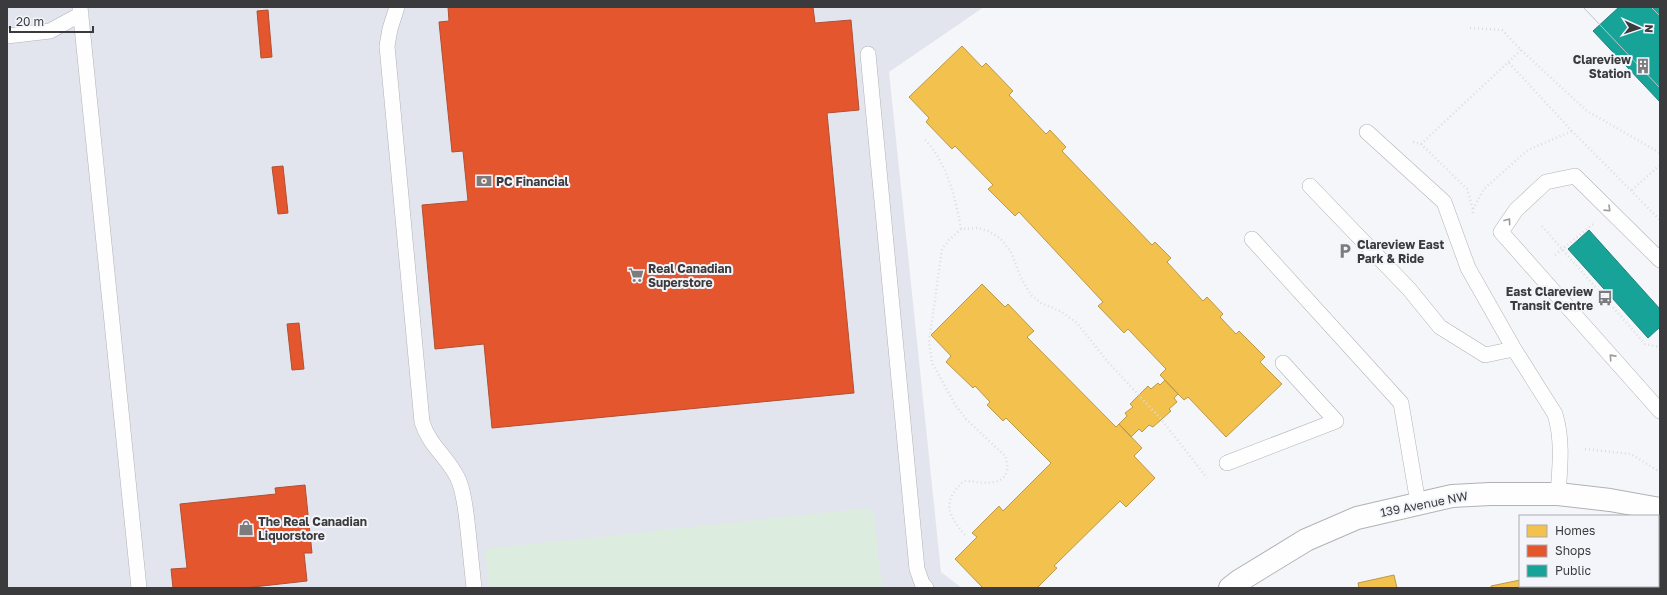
<svg xmlns="http://www.w3.org/2000/svg" width="1667" height="595" viewBox="0 0 1667 595" font-family="'Golos Text',sans-serif">
<style>
.built{fill:#e3e5ee}
.green{fill:#dcede0}
.homes{fill:#f2c14e;stroke:#bb9949}
.shops{fill:#e4572e;stroke:#b14f32}
.public{fill:#17a398;stroke:#22847d}
.lines{fill:none;stroke-linecap:round;stroke-linejoin:round}
.service-casing{stroke:#b1b2b5;stroke-width:16}
.tertiary-casing{stroke:#b1b2b5;stroke-width:24}
.path{stroke:#dddddf;stroke-width:2.5;stroke-dasharray:1 3;stroke-linecap:butt}
.service{stroke:#fefefe;stroke-width:15}
.tertiary{stroke:#fefefe;stroke-width:22}
.tram{stroke:#c3c3c4;stroke-width:1}
.oneway{stroke:#9c9c9e}
.labels{text-anchor:middle;dominant-baseline:central;stroke-width:4;stroke-linejoin:round;paint-order:stroke}
.poi-label{font-size:12px;font-weight:bold;fill:#3b3b3d;stroke:#f4f5fb;text-anchor:start}
.street-label{font-size:12px;fill:#3b3b3d;stroke:#f4f5fb}
</style>
<rect width="100%" height="100%" fill="#f5f6fa"/>
<!-- built -->
<path class="built" d="M7,7H984L889,72L941,572L962,588H7Z"/>
<!-- green -->
<path class="green" d="M868,508L874,515L882,588H489L485,549Z"/>
<!-- homes -->
<path class="homes" d="M962,46L982,67L986,63L1013,91L1009,95L1046,134L1050,130L1066,147L1062,151L1152,245L1155,242L1171,258L1167,262L1203,301L1207,297L1223,314L1220,317L1236,334L1239,331L1265,357L1260,362L1282,384L1226,437L1188,397L1184,400L1178,394L1160,375L1166,369L1128,329L1124,333L1098,306L1103,302L1019,212L1015,216L988,189L993,185L955,146L952,149L926,122L929,118L909,97Z
M982,284L1005,307L1008,304L1034,331L1027,337L1116,427L1119,424L1142,448L1134,456L1155,478L1126,507L1120,501L1054,566L1057,568L1037,588H983L955,559L977,537L972,533L999,506L1003,511L1051,463L1006,418L1003,421L987,405L990,402L975,386L973,388L946,362L951,356L931,335Z
M1165,380L1178,394L1174,398L1177,402L1169,409L1171,411L1153,427L1149,425L1142,432L1139,429L1131,437L1119,424L1127,416L1125,413L1133,407L1130,404L1148,386L1151,389L1158,383L1160,385Z
M1394,575L1397,588H1359L1358,583Z
M1520,580V586H1567L1566,588H1491V586Z"/>
<!-- shops -->
<path class="shops" d="M448,7H813L815,23L851,20L859,110L827,113L854,393L492,428L484,344L435,349L422,205L468,201L463,151L452,152L439,22L449,21Z
M268,10L272,57L261,58L257,11Z
M283,166L288,213L278,214L272,167Z
M299,323L304,369L292,370L287,324Z
M305,485L312,553H304L307,581L244,588H173L171,569L187,568L180,504L276,494L275,488Z"/>
<!-- public -->
<path class="public" d="M1619,7H1660V102L1593,31Z
M1589,230L1660,309V327L1648,338L1568,249Z"/>
<g class="lines">
<defs>
<path id="service" d="M80,7L139,588
M397,7L390,29L387,46L422,422C430,448 449,457 459,481C465,497 466,513 468,530C470,549 472,569 474,588
M7,36L50,31L81,14
M868,54L917,569L922,583L926,588
M1367,132L1444,202L1468,268L1514,349L1555,414C1563,440 1560,467 1558,494
M1310,186L1409,289L1440,327L1485,355L1514,349
M1252,239L1401,403L1418,503
M1660,260L1575,176L1546,182L1516,210L1501,232L1660,411
M1227,463L1336,421L1283,363"/>
<path id="tertiary" d="M1230,588L1239,581L1306,540L1357,518L1452,496L1490,494H1558L1610,500L1660,509"/>
</defs>
<!-- service casing -->
<use href="#service" class="service-casing"/>
<!-- tertiary casing -->
<use href="#tertiary" class="tertiary-casing"/>
<!-- path -->
<path class="path" d="M1470,28L1502,30L1521,50L1587,111L1660,153
M1509,63L1572,131L1660,220
M925,140C947,162 956,200 961,229
M1413,142L1421,144L1467,189L1473,209
M1421,144L1521,50
M1632,190L1660,165
M1473,213V209L1484,189L1528,150L1572,131
M1542,226L1645,344L1660,347
M1555,255L1593,224
M1585,449L1631,454L1660,472
M965,535C947,514 942,501 964,481C977,481 1003,489 1007,470C1008,466 1006,461 1006,457L966,419L956,406L932,363L929,342L942,249L949,240L961,229L977,228L988,231L1000,238L1011,252L1021,278L1031,295L1041,303L1060,311L1077,323L1108,362L1161,419L1207,478"/>
<!-- service -->
<use href="#service" class="service"/>
<!-- tertiary -->
<use href="#tertiary" class="tertiary"/>
<!-- tram -->
<path class="tram" d="M1583,7L1660,88
M1651,7L1660,16"/>
</g>
<!-- one-way arrows -->
<defs><path id="oneway-chevron" d="M-2-3.5L2.5 0L-2 3.5" fill="none" stroke-width="1.6" stroke-linecap="round" stroke-linejoin="round"/></defs>
<g class="oneway">
<use href="#oneway-chevron" transform="translate(1608 209) rotate(44)"/>
<use href="#oneway-chevron" transform="translate(1508 221) rotate(-54)"/>
<use href="#oneway-chevron" transform="translate(1612 357) rotate(-132)"/>
</g>
<!-- icons -->
<defs>
<symbol id="building-bare" viewBox="-9 -9 18 18"><path d="M-4-6H4V6H1V3H-1V6H-4ZM-2.5-4.3h1.7v1.8h-1.7ZM.8-4.3h1.7v1.8H.8ZM-2.5-1h1.7V.8h-1.7ZM.8-1h1.7V.8H.8Z" fill="#7c7c7f" stroke="#f4f5fb" stroke-width="2.5" paint-order="stroke"/></symbol>
<symbol id="bank-bare" viewBox="-9 -9 18 18"><path d="M-6-4H6V4H-6ZM0-2.3a2.3 2.3 0 1 0 0 4.6a2.3 2.3 0 1 0 0-4.6Z" fill="#7c7c7f" stroke="#f4f5fb" stroke-width="2.5" paint-order="stroke"/></symbol>
<symbol id="parking-bare" viewBox="-9 -9 18 18"><path d="M-3.5-5.5H1a3.5 3.5 0 0 1 0 7H-1V5.5H-3.5ZM-1-3.4V-.6H.8a1.4 1.4 0 0 0 0-2.8Z" fill="#7c7c7f" stroke="#f4f5fb" stroke-width="2.5" paint-order="stroke"/></symbol>
<symbol id="supermarket-bare" viewBox="-9 -9 18 18"><path d="M-6-5.5h2.5l.6 2H6L4.5 2H-2.5L-4.4-4H-6ZM-1.5 3.2a1.3 1.3 0 1 0 .1 0ZM3 3.2a1.3 1.3 0 1 0 .1 0Z" fill="#7c7c7f" stroke="#f4f5fb" stroke-width="2.5" paint-order="stroke"/></symbol>
<symbol id="bus-bare" viewBox="-9 -9 18 18"><path d="M-5-6H5V4H4V6H2V4H-2V6H-4V4H-5ZM-3.5-4V0h7V-4ZM-3.5 1.2v1.5H-2V1.2ZM2 1.2v1.5H3.5V1.2Z" fill="#7c7c7f" stroke="#f4f5fb" stroke-width="2.5" paint-order="stroke"/></symbol>
<symbol id="shop-bare" viewBox="-9 -9 18 18"><path d="M-5-2.5h2.3a2.7 3.5 0 0 1 5.4 0H5L5.5 6h-11ZM-1.5-2.5h3a1.5 2.3 0 0 0-3 0Z" fill="#7c7c7f" stroke="#f4f5fb" stroke-width="2.5" paint-order="stroke"/></symbol>
</defs>
<g fill-rule="evenodd">
<use href="#building-bare" x="1632" y="55" width="22" height="22"/>
<use href="#bank-bare" x="473" y="170" width="22" height="22"/>
<use href="#parking-bare" x="1334" y="240" width="22" height="22"/>
<use href="#supermarket-bare" x="625" y="264" width="22" height="22"/>
<use href="#bus-bare" x="1594" y="287" width="22" height="22"/>
<use href="#shop-bare" x="235" y="517" width="22" height="22"/>
</g>
<g class="labels">
<!-- poi labels -->
<g class="poi-label">
<text x="1631" y="59" text-anchor="end">Clareview<tspan x="1631" dy="14">Station</tspan></text>
<text x="496" y="181">PC Financial</text>
<text x="1357" y="244">Clareview East<tspan x="1357" dy="14">Park &amp; Ride</tspan></text>
<text x="648" y="268">Real Canadian<tspan x="648" dy="14">Superstore</tspan></text>
<text x="1593" y="291" text-anchor="end">East Clareview<tspan x="1593" dy="14">Transit Centre</tspan></text>
<text x="258" y="521">The Real Canadian<tspan x="258" dy="14">Liquorstore</tspan></text>
</g>
<!-- street labels -->
<g class="street-label">
<text transform="translate(1424 504) rotate(-11)">139 Avenue NW</text>
</g>
</g>
<!-- border -->
<rect width="1667" height="595" fill="none" stroke="#3b3b3d" stroke-width="16"/>
<!-- legend -->
<rect x="1519" y="515" width="140" height="72" fill="#f4f5fb" stroke="#aaabaf"/>
<rect x="1527" y="525" width="20" height="12" fill="#f2c14e" stroke="#aaabaf"/>
<text x="1555" y="535" font-size="12" fill="#3b3b3d">Homes</text>
<rect x="1527" y="545" width="20" height="12" fill="#e4572e" stroke="#aaabaf"/>
<text x="1555" y="555" font-size="12" fill="#3b3b3d">Shops</text>
<rect x="1527" y="565" width="20" height="12" fill="#17a398" stroke="#aaabaf"/>
<text x="1555" y="575" font-size="12" fill="#3b3b3d">Public</text>
<!-- north arrow -->
<g transform="translate(1639 28) rotate(93)" stroke="#f4f5fb" stroke-width="3" paint-order="stroke">
<path d="M0-3L7 15L0 10L-7 15Z" fill="#3b3b3d"/>
<text y="-6" font-size="11" font-weight="bold" text-anchor="middle" fill="#3b3b3d">N</text>
</g>
<!-- scale -->
<path d="M10 26v6h83v-6" fill="none" stroke="#3b3b3d" stroke-width="2"/>
<text x="16" y="26" font-size="12" fill="#3b3b3d" stroke="#f4f5fb" stroke-width="3" paint-order="stroke">20 m</text>
</svg>
